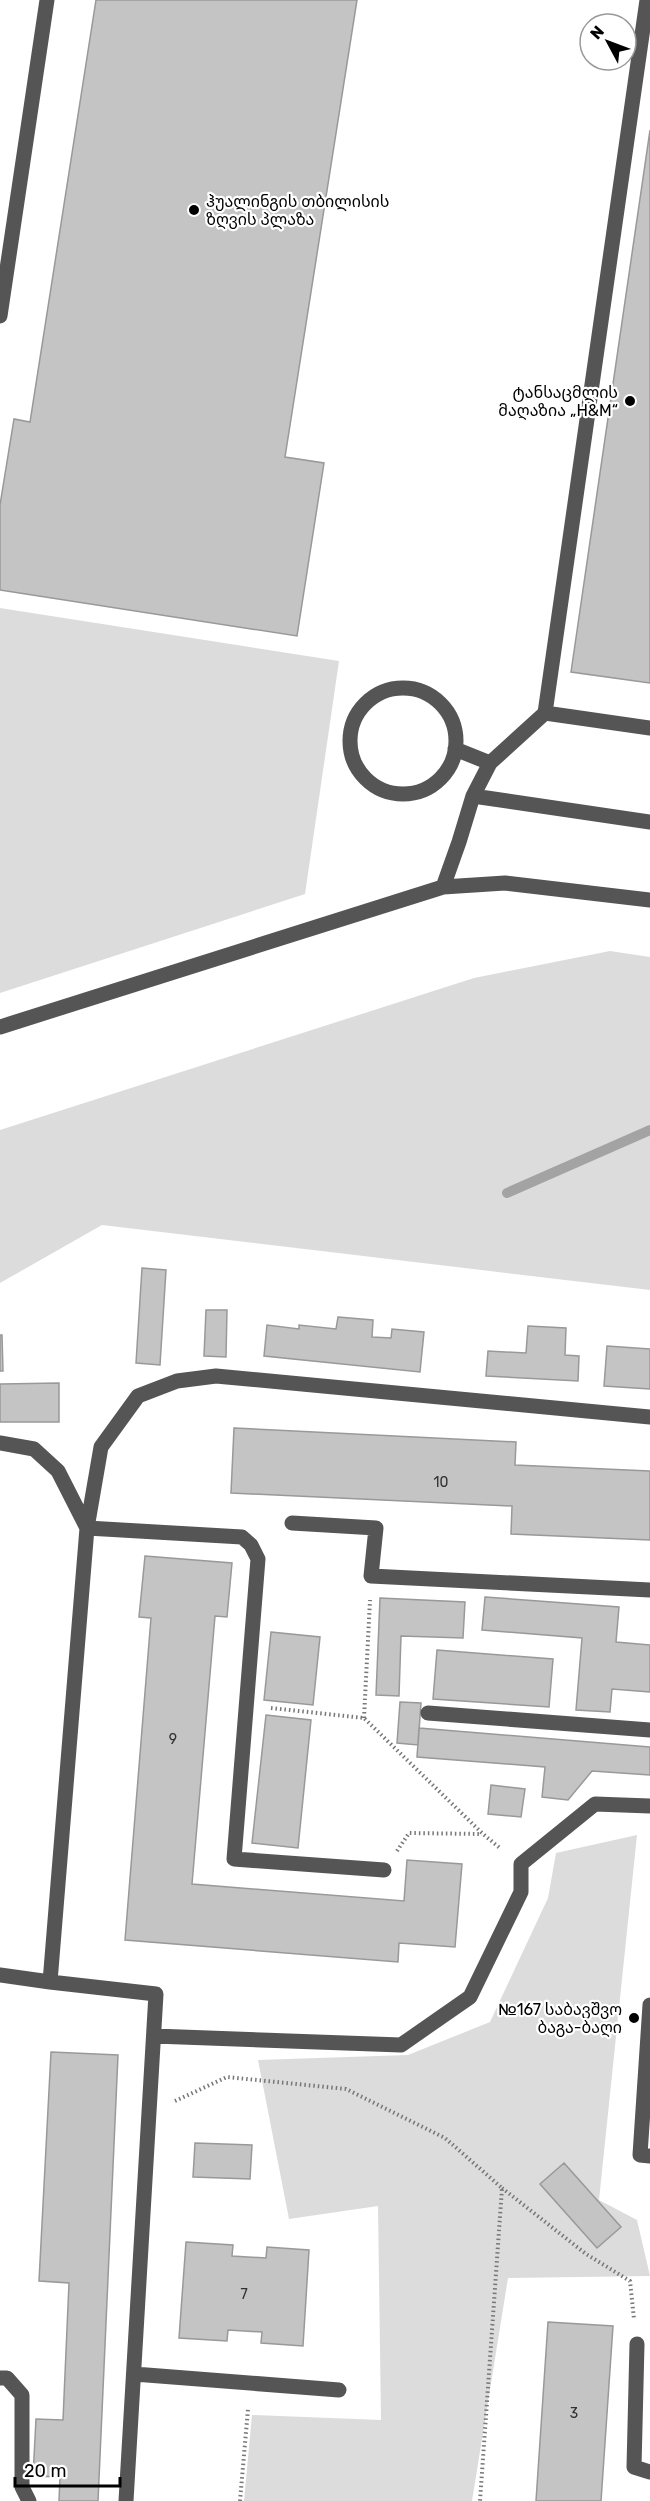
<svg xmlns="http://www.w3.org/2000/svg" width="650" height="2501" viewBox="0 0 650 2501" font-family="Rubik,'Noto Sans Georgian',sans-serif">
<style>
.green{fill:#dcdcdc}
.lines{fill:none;stroke-linecap:round;stroke-linejoin:round}
.stream{stroke:#a3a3a3;stroke-width:10}
.building{fill:#c4c4c4;stroke:#999;stroke-width:1.5}
.path{stroke:#777;stroke-width:4;stroke-dasharray:1.5 3;stroke-linecap:butt}
.minor{stroke:#555;stroke-width:15}
.poi-dot{fill:#000;stroke:#fff;stroke-width:2}
.labels{text-anchor:middle;dominant-baseline:central;stroke-width:4.5;stroke-linejoin:round;paint-order:stroke}
.number-label{font-size:14px;fill:#313131}
.poi-label{font-size:16px;fill:#000;stroke:#fff;text-anchor:end}
</style>
<rect width="100%" height="100%" fill="#fff"/>
<!-- green -->
<path class="green" d="M0,608L339,661L305,894L0,993Z
M610,951L650,957V1290L102,1225L0,1283V1130L474,978Z
M637,1835L599,2200L637,2220L650,2276L508,2278L472,2501H244L252,2415L381,2420L378,2206L289,2219L258,2060L408,2055L490,2022L548,1898L556,1853Z"/>
<g class="lines">
<!-- stream -->
<path class="stream" d="M507,1193L650,1130"/>
</g>
<!-- building -->
<path class="building" d="M96,0H357L285,457L324,463L297,636L0,590V505L14,419L30,422Z
M650,130V683L571,672Z
M142,1268L166,1270L160,1365L136,1363Z
M206,1310H227L226,1357L204,1356Z
M338,1317L373,1320L372,1337L391,1338L392,1329L424,1332L420,1372L264,1356L267,1325L299,1329V1325L336,1329Z
M528,1326L566,1328L565,1355L579,1356L578,1381L486,1376L488,1351L526,1353Z
M0,1335H2L3,1371H0Z
M607,1346L650,1349V1389L604,1386Z
M59,1383V1422H0V1384Z
M234,1428L516,1442L515,1465L650,1471V1540L511,1534L512,1506L231,1493Z
M145,1556L232,1563L227,1617L215,1616L192,1884L404,1901L407,1860L462,1864L455,1947L399,1943L398,1962L125,1940L151,1618L139,1617Z
M485,1597L619,1607L616,1642L650,1645V1692L612,1689L610,1712L576,1710L582,1638L482,1630Z
M380,1598L465,1602L463,1638L401,1636L399,1696L376,1695Z
M271,1632L320,1637L313,1705L264,1700Z
M437,1650L553,1659L549,1707L433,1699Z
M400,1702L421,1703L418,1745L397,1743Z
M266,1715L311,1720L298,1848L252,1843Z
M419,1728L650,1747V1775L592,1771L568,1800L542,1797L545,1767L417,1757Z
M491,1785L525,1789L521,1817L488,1814Z
M51,2052L118,2055L98,2501H59L60,2477L33,2476L36,2419L63,2420L69,2283L39,2281Z
M195,2143L252,2145L250,2179L193,2177Z
M564,2163L621,2227L597,2248L540,2184Z
M186,2242L233,2245L232,2256L266,2258L267,2247L309,2250L303,2346L261,2343L262,2332L228,2330L227,2341L179,2338Z
M548,2322L613,2326L601,2501H536Z"/>
<g class="lines">
<!-- path -->
<path class="path" d="M271,1708L364,1718L483,1834L501,1849
M364,1718L370,1600
M397,1851L409,1833L482,1834
M175,2101L227,2077L346,2089L445,2138L502,2188L480,2501
M502,2188L586,2254L630,2281L634,2319
M240,2501L248,2409"/>
<!-- minor -->
<path class="minor" d="M0,316L47,0
M350 741a53 53 0 1 1 106 0a53 53 0 1 1-106 0Z
M545,713L650,728
M455,749L490,763
M473,796L650,822
M443,887L459,842L473,796L490,763L545,713L647,0
M0,1027L443,887L505,883L650,900
M0,1443L34,1449L58,1471L87,1528L242,1537L251,1545L258,1559L234,1859L384,1870
M292,1523L376,1528L371,1576L650,1590
M428,1713L650,1730
M0,1975L50,1982L87,1528L101,1447L138,1396L177,1381L216,1376L650,1417
M50,1982L156,1994L126,2501
M650,2005L640,2155L650,2156
M154,2036L401,2045L470,1997L521,1892V1864L595,1804L650,1806
M637,2344L634,2467L650,2472
M134,2374L339,2390
M0,2378H7L22,2395V2487L29,2501"/>
</g>
<!-- markers -->
<g class="poi-dot">
<circle cx="194" cy="210" r="6"/>
<circle cx="630" cy="401" r="6"/>
<circle cx="634" cy="2018" r="6"/>
</g>
<g class="labels">
<!-- number labels -->
<g class="number-label">
<text x="441" y="1482">10</text>
<text x="173" y="1739">9</text>
<text x="244" y="2294">7</text>
<text x="574" y="2413">3</text>
</g>
<!-- poi labels -->
<g class="poi-label">
<text x="206" y="201" text-anchor="start">ჰუალინგის თბილისის<tspan x="206" dy="18">ზღვის პლაზა</tspan></text>
<text x="618" y="392">ტანსაცმლის<tspan x="618" dy="18">მაღაზია „H&amp;M“</tspan></text>
<text x="622" y="2009">№167 საბავშვო<tspan x="622" dy="18">ბაგა-ბაღი</tspan></text>
</g>
</g>
<!-- north arrow -->
<g transform="translate(608 42) rotate(311)"><circle r="28" fill="#ffffff" stroke="#999999" stroke-width="1.5"/>
<path d="M0-4.5L10 22L0 15L-10 22Z" fill="#000000"/>
<text y="-9" font-size="16" font-weight="bold" text-anchor="middle" fill="#000000">N</text>
</g>
<!-- scale -->
<path d="M15 2477v9h105v-9" fill="none" stroke="#000000" stroke-width="3"/>
<text x="24" y="2477" font-size="18" fill="#000000" stroke="#ffffff" stroke-width="4.5" paint-order="stroke">20 m</text>
</svg>
